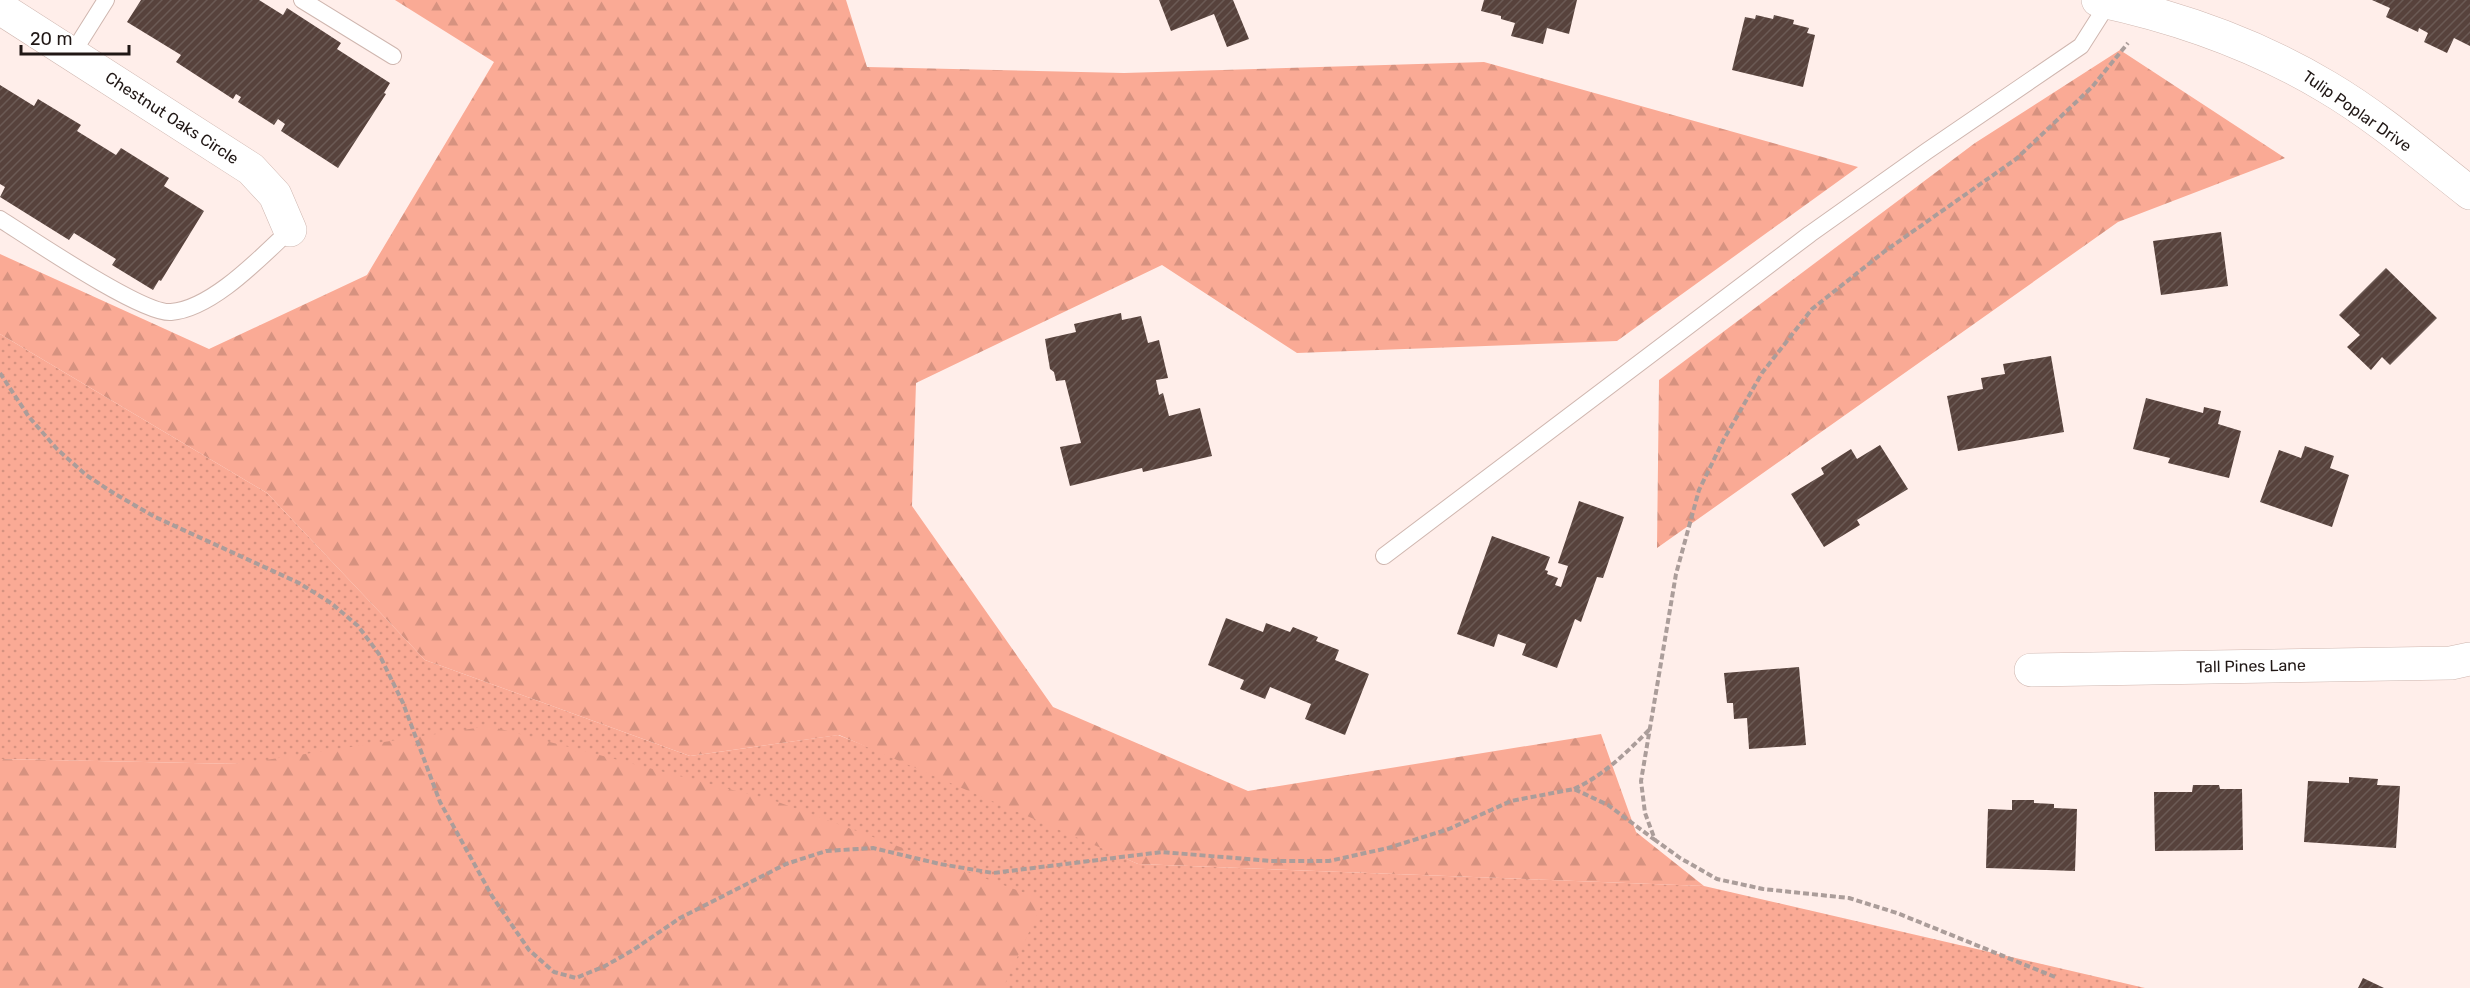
<svg xmlns="http://www.w3.org/2000/svg" width="2470" height="988" viewBox="0 0 2470 988" font-family="Rubik,sans-serif">
<style>
.grass{fill:url(#grass-dots)}
.forest{fill:url(#forest-firs)}
.building{fill:url(#building-hatch)}
.lines{fill:none;stroke-linecap:round;stroke-linejoin:round}
.lane-casing{stroke:#cfb6af;stroke-width:18}
.street-casing{stroke:#cfb6af;stroke-width:34}
.path{stroke:#ab9d9a;stroke-width:4;stroke-dasharray:6 3;stroke-linecap:butt}
.lane{stroke:#fff;stroke-width:16}
.street{stroke:#fff;stroke-width:33}
.labels{text-anchor:middle;dominant-baseline:central;stroke-width:6;stroke-linejoin:round;paint-order:stroke}
.street-label{font-size:16px;fill:#201715;stroke:#fff}
</style>
<defs>
<pattern id="grass-dots" width="8" height="8" patternUnits="userSpaceOnUse" patternTransform="scale(1.5)"><rect width="8" height="8" fill="#faaa95"/><path d="M2 2h.1M6 6h.1" fill="none" stroke="#d69280" stroke-width="1.8" stroke-linecap="round"/></pattern>
<pattern id="forest-firs" width="22" height="20" patternUnits="userSpaceOnUse" patternTransform="scale(1.5)"><rect width="22" height="20" fill="#faaa95"/><path d="M5 1l3.5 6h-7zM16 11l3.5 6h-7z" fill="#d69280"/></pattern>
<pattern id="building-hatch" width="6" height="6" patternUnits="userSpaceOnUse" patternTransform="scale(1.5)"><rect width="6" height="6" fill="#57423c"/><path d="M-1 1l2-2M0 6l6-6M5 7l2-2" fill="none" stroke="#6b5a55"/></pattern>
</defs>
<rect width="100%" height="100%" fill="#ffeeea"/>
<!-- grass -->
<path class="grass" d="M0,334L267,493L425,660L690,756L838,735L957,782L1138,864L1704,886L2145,988H722L240,764L0,759Z"/>
<!-- forest -->
<path class="forest" d="M395,0H846L867,67L1124,73L1484,62L1858,167L1617,341L1297,353L1162,265L916,383L912,506L1053,707L1248,791L1601,734L1636,832L1704,886L1138,864L839,735L690,756L425,660L267,493L0,334V254L209,349L367,275L494,62Z
M2120,50L2285,158L2118,222L1657,548L1659,380L1975,143Z
M489,726L778,802L1044,900L1003,988H0V759L240,764Z"/>
<!-- building -->
<path class="building" d="M141,0H259L283,15L287,8L341,43L337,49L390,83L384,93L386,94L338,168L281,131L285,124L278,119L274,125L238,102L241,97L236,94L233,99L176,62L181,55L127,22Z
M1159,0H1233L1249,39L1227,47L1214,14L1171,31Z
M1484,0H1577L1569,34L1547,28L1543,44L1511,36L1515,23L1501,19V16L1481,11Z
M2372,0H2470V46L2454,38L2447,53L2424,42L2428,33L2419,28L2418,32L2386,17L2390,8Z
M1756,15L1773,19L1774,15L1794,20L1793,24L1809,28L1807,33L1815,35L1803,87L1732,70L1745,17L1755,19Z
M0,85L34,106L38,99L81,125L77,131L116,155L121,148L169,178L164,186L204,211L161,281L159,280L153,290L112,265L116,259L74,233L69,240L0,197L5,187L0,184Z
M2221,232L2228,286L2161,295L2153,241Z
M2386,268L2437,318L2390,365L2382,357L2371,370L2347,347L2360,335L2339,315Z
M1121,313L1122,320L1141,316L1148,343L1159,340L1168,378L1156,380L1159,395L1163,393L1169,416L1200,408L1212,456L1143,472L1142,468L1070,486L1060,447L1081,443L1065,380L1056,381L1054,372L1050,369L1045,339L1076,332L1074,324Z
M2051,356L2064,432L1958,451L1947,396L1983,389L1981,378L2005,374L2003,364Z
M2146,398L2203,413L2204,407L2221,411L2218,424L2241,431L2229,478L2168,463L2170,458L2133,449Z
M1880,445L1908,489L1857,520L1860,525L1824,547L1791,494L1824,474L1821,468L1851,449L1857,459Z
M2305,446L2334,456L2330,468L2349,475L2332,527L2260,502L2279,450L2301,458Z
M1579,501L1624,517L1603,578L1597,577L1581,622L1575,619L1557,668L1522,655L1526,644L1498,634L1494,647L1457,634L1492,536L1550,557L1545,570L1548,571L1547,574L1558,578L1555,585L1561,587L1568,566L1558,563Z
M1226,618L1263,632L1266,623L1290,632L1293,627L1318,637L1316,641L1339,650L1335,660L1369,674L1345,735L1305,719L1311,704L1270,687L1265,699L1240,689L1244,680L1208,665Z
M1799,667L1806,745L1749,749L1747,718L1734,719L1733,703H1727L1724,673Z
M2349,777L2378,779L2377,785L2400,786L2396,848L2304,842L2308,781L2349,783Z
M2193,785H2219L2220,789H2242L2243,850L2155,851L2154,792H2192Z
M2012,800H2034V803L2054,804V808L2077,809L2075,871L1986,868L1988,809L2012,810Z
M2363,978L2384,988H2358Z"/>
<g class="lines">
<defs>
<path id="lane" d="M302,0L393,56
M72,54L106,0
M0,219C30,238 143,315 171,312C212,309 261,257 290,230
M1384,556L1810,234L1927,151L2081,46L2109,2"/>
<path id="street" d="M2098,0C2178,17 2257,45 2327,87C2378,117 2424,157 2470,193
M0,8L251,169L275,195L290,230
M2031,670L2451,663L2470,659"/>
</defs>
<!-- lane casing -->
<use href="#lane" class="lane-casing"/>
<!-- street casing -->
<use href="#street" class="street-casing"/>
<!-- path -->
<path class="path" d="M0,373L29,417L57,449L86,475L115,494L155,517L299,583L331,603L358,626L379,654L403,703L440,802L492,896L529,950L554,972L576,978L605,966L633,950L680,918L786,864L826,851L873,848L940,864L993,873L1162,852L1270,861H1329L1388,848L1449,829L1511,801L1574,789L1608,805L1655,840
M1574,789C1604,775 1626,753 1649,730
M2055,977L1897,913L1849,898L1763,889L1717,879L1680,858L1655,840L1645,813L1641,781L1676,574L1699,490L1724,439L1762,373L1812,309L1885,251L2016,159L2092,87L2128,43"/>
<!-- lane -->
<use href="#lane" class="lane"/>
<!-- street -->
<use href="#street" class="street"/>
</g>
<g class="labels">
<!-- street labels -->
<g class="street-label">
<text transform="translate(2357 111) rotate(35)">Tulip Poplar Drive</text>
<text transform="translate(172 118) rotate(33)">Chestnut Oaks Circle</text>
<text transform="translate(2251 666) rotate(-1)">Tall Pines Lane</text>
</g>
</g>
<!-- scale -->
<path d="M21 45v9h108v-9" fill="none" stroke="#201715" stroke-width="3"/>
<text x="30" y="45" font-size="18" fill="#201715" stroke="#ffffff" stroke-width="4.5" paint-order="stroke">20 m</text>
</svg>
